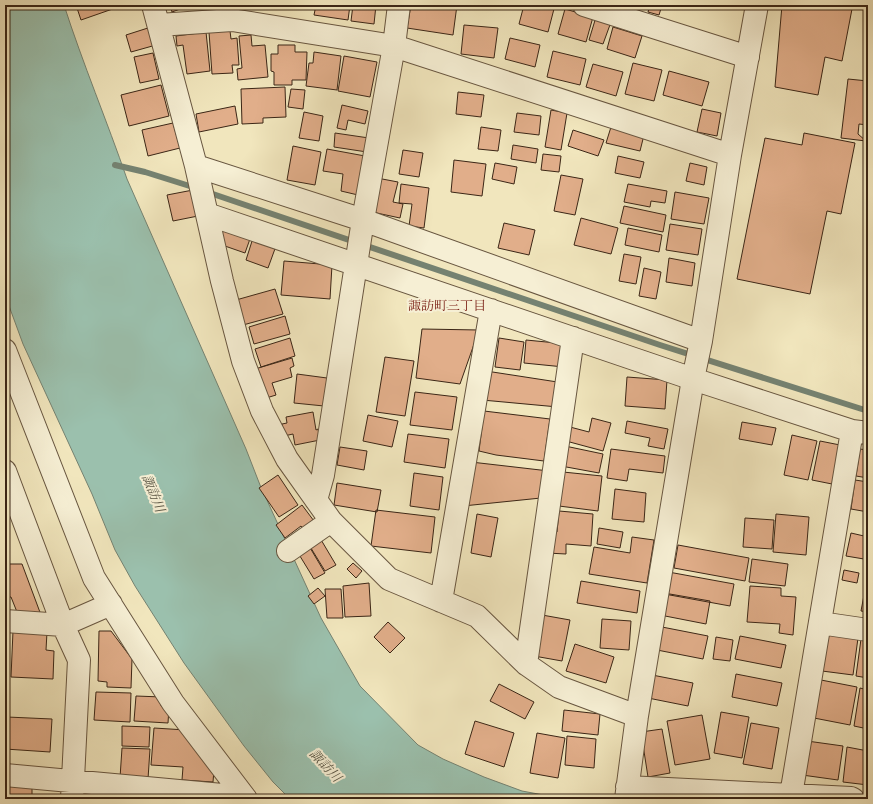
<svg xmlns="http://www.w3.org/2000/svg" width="873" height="804" viewBox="0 0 873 804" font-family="'Libre Caslon Text','Noto Serif JP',serif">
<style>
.water{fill:#9bc0ad;stroke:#758271}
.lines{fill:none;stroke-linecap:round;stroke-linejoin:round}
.stream{stroke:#758271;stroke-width:6}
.building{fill:#e1ae8a;stroke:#3b2616}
.minor-casing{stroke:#685640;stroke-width:24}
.minor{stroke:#f6efd4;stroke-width:22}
.labels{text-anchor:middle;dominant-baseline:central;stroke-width:4;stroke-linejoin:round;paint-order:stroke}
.neighbourhood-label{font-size:13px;fill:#7a1f14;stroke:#f6efd4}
.water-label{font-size:13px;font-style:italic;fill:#585443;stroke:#f6efd4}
</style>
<rect width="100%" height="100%" fill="#f1e6bd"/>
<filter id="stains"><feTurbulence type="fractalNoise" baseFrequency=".005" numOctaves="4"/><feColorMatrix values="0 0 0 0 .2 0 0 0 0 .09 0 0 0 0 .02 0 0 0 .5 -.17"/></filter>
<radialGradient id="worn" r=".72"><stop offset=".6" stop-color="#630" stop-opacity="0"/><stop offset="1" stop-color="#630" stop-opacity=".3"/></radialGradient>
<!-- water -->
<path class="water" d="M5,5H64C83,64 107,121 127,179L246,449L260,485L321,618L360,686L418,745L443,759L484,777L522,791L565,799H290L273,782L244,746L184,663L135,586L115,550L92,494L23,344L5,295Z"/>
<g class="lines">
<!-- stream -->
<path class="stream" d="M115,165L145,172L196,188
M207,192L660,345L868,411"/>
</g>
<!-- building -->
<path class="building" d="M76,5H124L81,20Z
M170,5H191L172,12Z
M202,5H215V14H203Z
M316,5H350L348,20L314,15Z
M353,5H376L374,24L351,21Z
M411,5H457L453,35L407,28Z
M524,5H555L548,32L519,24Z
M650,5H662L659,15L648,12Z
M698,5H727V9Z
M782,5H836L852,9L842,61L825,57L818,95L775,87Z
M565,9L593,17L586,42L558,34Z
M596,17L611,22L603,44L589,40Z
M464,25L498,28L494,58L461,54Z
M151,27L156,45L131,52L126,35Z
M613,27L642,36L635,58L607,49Z
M230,31L231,39L237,38L239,65H232L233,73L212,74L209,32Z
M206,32L210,71L187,74L183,45L177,46L176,36Z
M251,35L252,46L265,45L268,77L238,80L237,69L242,68L239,36Z
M510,38L540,45L535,67L505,59Z
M278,45H295V52H307L306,80H292V85H274V72L271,71V54H278Z
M553,51L586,59L580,85L547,77Z
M314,52L341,56L337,90L306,86L309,63H313Z
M153,53L159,79L140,83L134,57Z
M344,56L377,62L370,97L338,91Z
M633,63L662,70L654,101L625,94Z
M593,64L623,72L616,96L586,87Z
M669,71L709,82L702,106L663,95Z
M848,79L868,81V125L859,124L858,134L866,141L841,138Z
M161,85L169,116L129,126L121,95Z
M285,87L286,117L263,118V123L242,124L241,89Z
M291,89L305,90L303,109L288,107Z
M458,92L484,95L481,117L456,114Z
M342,105L368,111L365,124L348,120L346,130L337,128Z
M235,106L238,124L199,132L196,114Z
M702,109L721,113L717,136L697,132Z
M551,110L567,113L561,150L545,147Z
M304,112L323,116L319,141L299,138Z
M517,113L541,116L539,135L514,132Z
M173,123L180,148L148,156L142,130Z
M481,127L501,130L498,151L478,149Z
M611,127L644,135L640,151L606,143Z
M573,130L604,140L598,156L568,146Z
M335,133L369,138L367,152L334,147Z
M804,133L855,143L841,214L827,211L810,294L737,279L765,138L802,145Z
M513,145L538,149L536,163L511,159Z
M293,146L321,152L315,185L287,180Z
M327,149L365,156L358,195L341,191L343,174L323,171Z
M403,150L423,153L419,177L399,174Z
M543,154L561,156L559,172L541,170Z
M618,156L644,162L640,178L615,173Z
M454,160L486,164L482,196L451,192Z
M495,163L517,167L514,184L492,179Z
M690,163L707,167L704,185L686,181Z
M561,175L583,179L575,215L554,211Z
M377,178L398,182L393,202L403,204L400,218L372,212Z
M401,184L429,188L424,228L409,226L412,204L399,203Z
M628,184L667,191L665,203L651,201L650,207L624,202Z
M193,190L198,216L173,221L167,195Z
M675,192L709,198L704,224L671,219Z
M624,206L666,215L663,232L620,223Z
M581,218L618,228L611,254L574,245Z
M504,223L535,230L529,255L498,248Z
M670,224L702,229L698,255L666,250Z
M229,228L251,236L245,253L222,245L220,233Z
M628,228L662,235L659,252L625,245Z
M253,238L276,246L268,268L246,260Z
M624,254L641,257L636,284L619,281Z
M669,258L695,263L692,286L666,282Z
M284,261L332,265L330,299L281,295Z
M644,268L661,272L656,299L639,296Z
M275,289L283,314L243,325L236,300Z
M285,316L290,334L254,344L249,327Z
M422,329L479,330L460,384L416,378Z
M290,338L295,356L261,367L255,349Z
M499,338L524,342L520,370L495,367Z
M526,340L567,344L564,367L524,363Z
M385,357L414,361L405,416L376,412Z
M292,358L294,366L290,368L292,377L272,383L276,395L263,399L255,369Z
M486,371L564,383L558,407L482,400Z
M297,374L327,378L324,406L294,403Z
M627,377L667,380L665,409L625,406Z
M415,392L457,397L452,430L410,425Z
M484,411L550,419L544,461L496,455L479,451Z
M313,412L316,430L318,429L320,440L295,445L293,434L284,436L282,424L287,423L286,417Z
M368,415L398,421L392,447L363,441Z
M592,418L611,423L603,451L566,441L570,427L589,432Z
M627,421L668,429L664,449L648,446L650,438L625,433Z
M742,422L776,428L772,445L739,439Z
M408,434L449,439L445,468L404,462Z
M792,435L817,441L808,480L784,475Z
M820,441L845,446L837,485L812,480Z
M565,446L603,454L599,473L561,466Z
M340,447L367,451L364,470L337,465Z
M611,449L665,456L663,473L629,469L627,481L607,478Z
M860,449L868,450V478L856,476Z
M471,462L549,471L541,498L463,506Z
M563,472L602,476L598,511L559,506Z
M414,473L443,477L439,510L410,506Z
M278,475L298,505L279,517L259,488Z
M855,480L868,482V512L851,509Z
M337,483L381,490L377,512L334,505Z
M615,489L646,493L644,522L612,519Z
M302,505L317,525L306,533L301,526L285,538L276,525Z
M376,510L435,517L431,553L371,546Z
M559,511L593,514L591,546L566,544V554L547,553L548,532H557Z
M477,514L498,518L491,557L471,553Z
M776,514L809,517L806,555L773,552Z
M745,518L774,520L772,549L743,547Z
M866,525H868V548H866L864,559L846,556L851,533L864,536Z
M599,528L623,532L620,548L597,544Z
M317,533L336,565L325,571L306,540Z
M632,537L654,540L647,583L589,574L594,547L630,553Z
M306,541L325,573L314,579L295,548Z
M678,545L749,558L745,581L674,568Z
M752,559L788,564L785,586L749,582Z
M353,563L362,571L356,578L347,569Z
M5,564H22L41,615L19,617L11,597H5Z
M844,570L859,573L857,583L842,580Z
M663,571L734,584L730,606L659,593Z
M868,574V612L861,611Z
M581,581L640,591L637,613L577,603Z
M369,583L371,616L345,617L343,586Z
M750,586L781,588V596L796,597L793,635L779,633L780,624L747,622Z
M318,588L325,596L314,604L308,596Z
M325,589H341L343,618H327Z
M664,593L710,601L706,624L660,615Z
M542,615L570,620L562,661L534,656Z
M602,619L631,621L629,650L600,648Z
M388,622L405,638L390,653L374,637Z
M662,627L708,636L703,659L657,650Z
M13,631L47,632L46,650L54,651L53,679L11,677Z
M99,631H111L132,659L131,688L107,687V682L98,681Z
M828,634L858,638L853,675L822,671Z
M740,636L786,645L781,668L735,659Z
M716,637L733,640L730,661L713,659Z
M861,639L868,640V678L856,676Z
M575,644L614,657L606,683L566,671Z
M647,674L693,683L688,706L643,697Z
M736,674L782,683L777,706L732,697Z
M821,680L857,687L850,725L814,718Z
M499,684L534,702L525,719L490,701Z
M860,688L868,690V729L854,726Z
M96,692L131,693L130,722L94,720Z
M136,696L162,697L161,706L169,707L168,723L134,721Z
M5,708L8,709L5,731Z
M564,710L600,714L598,735L562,731Z
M721,712L749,717L742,758L714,753Z
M702,715L710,759L675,765L667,721Z
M7,717L52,719L50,752L5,749Z
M475,721L514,733L504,767L465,754Z
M751,723L779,728L772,769L743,764Z
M122,726L150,727L149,747L122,746Z
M154,728L186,730L214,770L213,782L182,780L183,767L151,765Z
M662,729L670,773L648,777L641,732Z
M537,733L565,738L558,778L530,773Z
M567,736L596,739L594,768L565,765Z
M807,741L843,746L838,780L802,775Z
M847,747L868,751V785L843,782Z
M122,748L150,749L148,779L120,778Z
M5,785L32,787V799H5Z"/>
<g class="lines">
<defs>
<path id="minor" d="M153,5L196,166L222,281L243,361L262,411L287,459L331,521L389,579L477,616L526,664L559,687L637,716
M584,5L748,57
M159,25L232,20L394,46L730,155
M196,166L363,220L701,341
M207,214L693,379L852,431L868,433
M5,350L94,578L173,703L246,799
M5,471L63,625L79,660L72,799
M316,500L323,475L363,220L394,46L399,5
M288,551L331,521
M441,601L491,310
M5,621L63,625L111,604
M820,623L868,630
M526,664L573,338
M5,775L244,797
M627,787L851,798L853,799
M791,795L852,431
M626,799L637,716L693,379L701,341L730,155L757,5"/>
</defs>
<!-- minor casing -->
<use href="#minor" class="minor-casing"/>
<!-- minor -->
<use href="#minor" class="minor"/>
</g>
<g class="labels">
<!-- neighbourhood labels -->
<g class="neighbourhood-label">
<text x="447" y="305">諏訪町三丁目</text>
</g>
<!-- water labels -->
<g class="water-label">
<text transform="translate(154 493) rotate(68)">諏訪川</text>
<text transform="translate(326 765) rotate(47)">諏訪川</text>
</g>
</g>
<!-- margin -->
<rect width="873" height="804" fill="none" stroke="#f1e6bd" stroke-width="20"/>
<rect x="6" y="6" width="861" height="792" fill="none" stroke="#3b2616" stroke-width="2"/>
<rect x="10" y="10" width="853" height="784" fill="none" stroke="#3b2616"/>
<rect width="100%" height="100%" filter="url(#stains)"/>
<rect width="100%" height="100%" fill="url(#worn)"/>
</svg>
